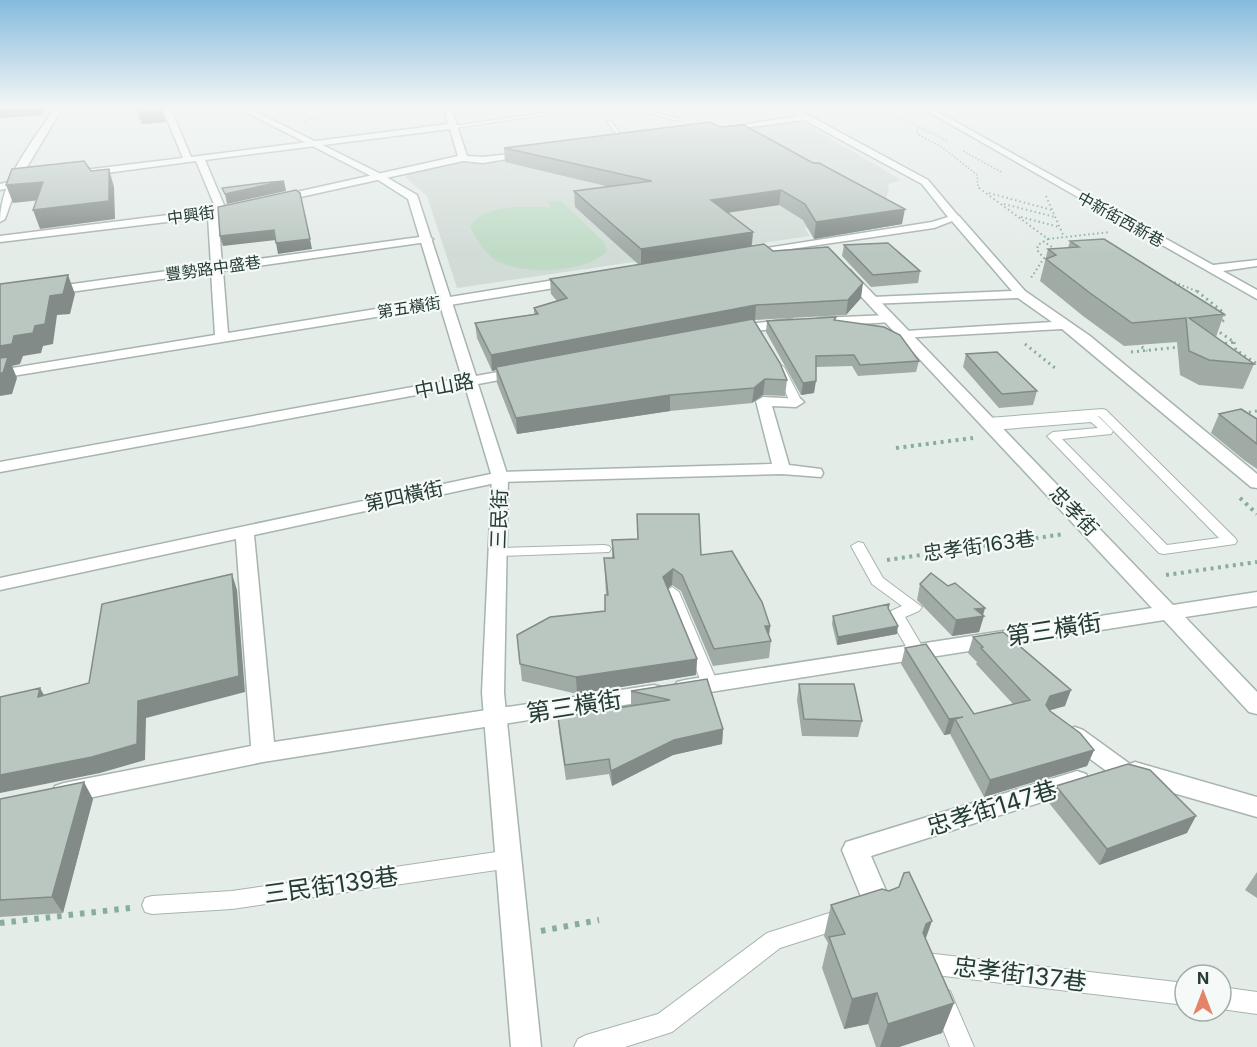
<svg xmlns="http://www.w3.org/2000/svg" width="1257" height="1047" viewBox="0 0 1257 1047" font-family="Inter,'Noto Sans TC',sans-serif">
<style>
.built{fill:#d2dcd7}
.green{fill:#bfdbc6}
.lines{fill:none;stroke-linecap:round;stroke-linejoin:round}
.service-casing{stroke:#a7b4af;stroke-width:2}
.pedestrian-casing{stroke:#a7b4af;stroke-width:3}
.minor-casing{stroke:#a7b4af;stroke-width:3}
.tertiary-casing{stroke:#a7b4af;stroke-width:3}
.path-far4{stroke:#88ada0;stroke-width:1.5;stroke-dasharray:1.5 2;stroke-linecap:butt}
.path-far3{stroke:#88ada0;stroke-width:2;stroke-dasharray:1.5 3;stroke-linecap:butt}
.path-far2{stroke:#88ada0;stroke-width:3;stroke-dasharray:2 4;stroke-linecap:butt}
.path-far1{stroke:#88ada0;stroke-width:4;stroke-dasharray:3 4.5;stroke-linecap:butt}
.path{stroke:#88ada0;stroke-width:6;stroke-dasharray:4.5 7;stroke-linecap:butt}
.service{fill:#fff;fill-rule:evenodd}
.pedestrian{fill:#fff;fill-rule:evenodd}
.minor{fill:#fff;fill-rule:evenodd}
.tertiary{fill:#fff;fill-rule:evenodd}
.wall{fill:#a0aba6}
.shaded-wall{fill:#828b87}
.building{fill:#bac7c1;stroke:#828b87;stroke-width:1.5}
.labels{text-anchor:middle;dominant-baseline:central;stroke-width:4.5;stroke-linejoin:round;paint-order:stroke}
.far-street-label{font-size:16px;fill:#253c35;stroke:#f5f9f7}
.street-label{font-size:20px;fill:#253c35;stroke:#f5f9f7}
.near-street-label{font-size:24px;fill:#253c35;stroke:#f5f9f7}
</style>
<rect width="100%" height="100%" fill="#e4ece8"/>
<!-- built -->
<path class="built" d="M793,120L802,122L901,180L888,184L889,190L886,198L874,207L836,222L805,229L810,236L457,288L427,196L405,177L415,171L458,163L483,162Z"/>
<!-- green -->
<path class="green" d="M560,200L605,243L607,251C587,274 520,275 495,260C486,254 475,237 470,227C479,205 531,205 551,208L547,202Z"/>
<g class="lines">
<defs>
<path id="service" d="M584,107H598L455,128L452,126Z
M629,107H638L680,119L677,121Z
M607,121H611L627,143H623Z
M779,364L784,367L802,402L800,404L796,405L790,402L774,367Z
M1102,409L1106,410L1235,538L1237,541L1235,544L1164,554L1159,553L1047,436L1053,432L1098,428L1091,422L992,430L988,428L987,424L982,421L988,418ZM1098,416H1099L1219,538L1167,545L1062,439L1111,434L1113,431Z
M858,542L863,543L883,578L922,607L919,611L905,617L925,651L923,655H911L888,615L891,611L902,606L872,584L851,546Z
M604,545L609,546L611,549L609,552L498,556L491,552L498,548Z
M672,587L679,592L718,684L716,688L710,690L704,688L702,684L665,592Z
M510,850L517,853L520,859L517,865L510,868L232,909L152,914L145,912L142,905L145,898L152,896L232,891Z
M845,908L852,911L855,918L852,925L780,948L672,1032L625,1047H574L578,1039L586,1035L658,1014L767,933Z
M926,953L1185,983V1005L936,975L928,978L920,975L915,963L918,956Z
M1221,987L1257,992V1014L1221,1009Z
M942,988L950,991L974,1047H950L931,999L934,991Z"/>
<path id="pedestrian" d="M955,215L959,216L1025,291L1090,336L1257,474V488L1251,487L1062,329L900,338L898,335L905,331L1052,322L1018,298L868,304V298L872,297L1012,291L951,220L950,218Z"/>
<path id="minor" d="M162,107H170L191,157L448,124L443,107H451L467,156L483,157L527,152L531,155L483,163L463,161L278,202L274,201V197L458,156L450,129L205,160L224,205L226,207L242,204L247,207L218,215L222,264L427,236L433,239L427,242L223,271L228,333L573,277L579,281L573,285L0,378V370L215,335L211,272L0,302V294L211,265L208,217L0,242V236L216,209L196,161L84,176L79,173L84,170L183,158Z
M562,107H572L576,110L572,112Z
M789,107H797L808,115L928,180L960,218L934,228L744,256V252L748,251L932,222L948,217L922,184L804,120L721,131L717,129L798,116Z
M920,107H929L1213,265L1257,260V266L1223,271L1257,290V299Z
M30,177L33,178V182L0,190V184Z
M846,269L850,270L1173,605L1257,592V606L1185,617L1257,692V714L1249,712L1164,620L685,696L677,694L674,688L677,682L685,680L1152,608L842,276V270Z
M763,397L801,399L804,402L796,407L772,406L789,465L821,469L823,473L821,477L782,474L500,482L254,535L274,742L654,685L662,687L665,693L662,699L263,762L64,803L55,800L52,793L55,786L64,783L251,746L236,539L0,590V578L500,472L772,464L756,401Z
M1075,727L1083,730L1130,764L1135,762L1257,797V817L1135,782L1125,776L1112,775L1067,742L1063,736L1067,730Z
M1077,771L1086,774L1089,781L1086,788L871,856L893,907L889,916L879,920L869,916L842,850L846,842Z"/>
<path id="tertiary" d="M55,107H63L18,182L5,219L0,222C0,179 33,142 55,107Z
M236,107H246L381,174L417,195L476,376L520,368L527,372L520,376L478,384L508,477L504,693L541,1047H511L482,693L492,477L465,386L0,472V462L462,378L408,199L375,178Z
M889,315L894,316V322L819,326L812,322L819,318Z
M791,319L798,323L796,326L732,334L725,330L732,326Z"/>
</defs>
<!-- service casing -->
<use href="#service" class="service-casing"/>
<!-- pedestrian casing -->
<use href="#pedestrian" class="pedestrian-casing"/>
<!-- minor casing -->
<use href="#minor" class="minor-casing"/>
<!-- tertiary casing -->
<use href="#tertiary" class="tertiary-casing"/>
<!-- path-far4 -->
<path class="path-far4" d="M880,107L918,126L917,134L942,147L977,175L978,187L981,189
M331,108L340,110
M304,121L350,107
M918,126L949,142
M963,151L1003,173"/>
<!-- path-far3 -->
<path class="path-far3" d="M979,188L1048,239L1038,245L1037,250L1044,258L1031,278
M989,193L1052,210
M1046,196L1064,237
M1004,204L1055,217
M1021,217L1059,227
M1048,239L1110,232
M1043,241L1058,251
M1166,279L1199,292"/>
<!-- path-far2 -->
<path class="path-far2" d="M1197,291L1224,313V320L1219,324
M1215,329L1234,342L1221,344
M1234,342L1236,350L1257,364
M1137,343L1147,351
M1025,344L1055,368
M1131,352L1180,347
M1243,413L1257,411"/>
<!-- path-far1 -->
<path class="path-far1" d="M896,448L973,438
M1240,498L1257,514
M887,560L1064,534
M1166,575L1257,562"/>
<!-- path -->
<path class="path" d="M0,923L130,908
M541,931L599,920"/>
<!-- service -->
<use href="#service" class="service"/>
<!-- pedestrian -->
<use href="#pedestrian" class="pedestrian"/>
<!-- minor -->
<use href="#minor" class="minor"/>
<!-- tertiary -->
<use href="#tertiary" class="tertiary"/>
</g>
<!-- wall -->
<path class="wall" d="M134,107H161L166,122L142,124Z
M710,122L902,224L814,239L803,220L779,205L728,213L753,232L752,246L773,251L861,298L846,315L754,320L787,380L785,396L763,395L752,403L670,411L517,434L497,383L496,370L492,371L477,338L475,323L534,314V308L557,301L551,294L550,279L639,265L575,207L574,191L610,187L505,162L504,148Z
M1070,241L1224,314L1216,337L1254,364L1243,389L1199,385L1180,375L1177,342L1124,346L1083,316L1040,281L1048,249L1068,248Z
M844,245L920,271L918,283L871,287L842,256Z
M835,320L919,361L916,372L858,376L852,366L816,367L814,393L801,395L766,332L767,321Z
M966,354L1037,391L1033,405L999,408L963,367Z
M1219,414L1257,419V469L1244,460L1211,433Z
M637,514L701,555L770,626L769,636L771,641L769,658L713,666L681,591L672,585L668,588L697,659L696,675L577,694L522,681L517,635L605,611L606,595L604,558H612V540L638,539Z
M920,584L948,586L985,608L979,632L952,636L917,600Z
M888,608L897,634L837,645L832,624L833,616Z
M973,637L1065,706L1049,710L1094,750L1087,766L984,797L950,734L944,735L901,664L905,648L974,714L1013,704L976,664L977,662L968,653Z
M707,679L723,729L722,744L673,755L612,786L609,774L566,780L559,732L558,717L631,706V691Z
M799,684L862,721L858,737L802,736L797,700Z
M1056,786L1187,833L1099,865L1049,803Z
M0,799H93L63,913L0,917Z
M1257,872V898L1245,890Z
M831,905L926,939L942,1033L899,1047H876L868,1024L844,1029L822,968L828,943L824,936Z"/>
<!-- shaded-wall -->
<path class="shaded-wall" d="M0,107H45L42,115L0,118Z
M162,110L166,122L142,124L139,113Z
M109,169L114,187L115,219L40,229L33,210Z
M284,181L286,191L227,204L225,194Z
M43,182L50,199L13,203L6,185Z
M781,190L779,205L710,215L711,200Z
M905,209L902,224L814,239L816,222Z
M274,230L276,240L223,246L220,236Z
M753,232L751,248L641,266V249Z
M310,239L312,249L278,254L276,243Z
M68,275L75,294L70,314L57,315L53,344L43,346L41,353L23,356L20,364L12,366L17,378L12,394L0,396V346L14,336L35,326L50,296Z
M863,283L861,298L846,315L848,300Z
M756,305L755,320L497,370L496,367V370L492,371L491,355Z
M765,379L763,395L752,403L754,388Z
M816,381L814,393L801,395L803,383Z
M670,395V411L517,434L516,418Z
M673,569L672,585L663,593V577Z
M232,574L237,590L245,692L146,718L145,760L100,773L0,793V775L138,701Z
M985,608L982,617L984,616L979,632L952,636L956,620L975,609Z
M765,626H770L768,642Z
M898,626L897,634L837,645L838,637Z
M697,659L696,675L577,694L576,677Z
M40,688L49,704L38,697Z
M1071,690L1065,706L1044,712L1050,696Z
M963,717L955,719L950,734L944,735L949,719Z
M723,729L722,744L673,755L612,786L611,771L674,740Z
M1094,750L1087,766L984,797L990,780Z
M84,782L93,799L63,913L52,897Z
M1196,816L1187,833L1099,865L1107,849Z
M932,921L921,952L916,955L926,924Z
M877,993L868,1024L844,1029L852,999Z
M954,1003L942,1033L899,1047H880L888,1024Z"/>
<!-- building -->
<path class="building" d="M136,107H161L162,110L139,113Z
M710,122L720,127L744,125L813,163H819L905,209L816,222L805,204L781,190L711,200L753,232L641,249L574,191L652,181L504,148Z
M84,161L91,171L109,169V201L33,210L43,182L6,185L12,169Z
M284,181L225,194L222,188L262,183Z
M296,190L300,193L310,239L276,243L274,230L220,236L218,207Z
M1104,239L1224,314L1189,318L1254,364L1209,360L1189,351L1186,318L1132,323L1090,293L1046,259L1056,255L1048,249L1079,247L1070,241Z
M888,243L920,271L873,275L844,245Z
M764,244L773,251L828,247L863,283L848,300L756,305L491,355L475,323L538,314L534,308L567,298L550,279Z
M68,275L63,294L50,296L45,324L35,326L33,333L14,336L12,344L0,346V284Z
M836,317L834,320L884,327L900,335L919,361L860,365L854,355L816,356V381L803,383L767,321Z
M753,319L780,363L787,380L765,379L754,388L670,395L516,418L496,367Z
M997,352L1037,391L1002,394L966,354Z
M8,357L3,373H0V358Z
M1241,409L1257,419V444L1219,414Z
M637,514H699L701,555L732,551L762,602L770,626H765L771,641L714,649L682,575L673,569L663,577L697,659L576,677L520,664L517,635L550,617L605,611V595H608L604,558H614L612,540L638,539Z
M931,573L948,586L955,583L985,608L975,609L984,616L956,620L920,584Z
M232,574L239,676L138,701L137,744L92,757L0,775V697L40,688L38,697L89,683L102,604Z
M889,604L888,608L898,626L838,637L833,616Z
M1003,632L1071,690L1050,696L1046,705L1050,711L1080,733L1094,750L990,780L955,719L963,717L949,719L905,648L926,644L974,714L1030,700L981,648L983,647L973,637Z
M707,679L723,729L674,740L611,771L609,759L565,765L558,717L670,700L631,691Z
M799,684H854L862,721L804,719Z
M1128,764L1150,770L1196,816L1107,849L1056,786Z
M84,782L52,897L0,900V799Z
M909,872L932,921L926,924L923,933L954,1003L888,1024L877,993L852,999L829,937L845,934L831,905L882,889L889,891L899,887L904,873Z"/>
<!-- sky -->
<linearGradient id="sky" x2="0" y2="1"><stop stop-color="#85bbdd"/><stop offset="0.42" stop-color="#f3f6f5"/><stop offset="1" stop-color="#f3f6f5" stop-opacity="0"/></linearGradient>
<rect width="1257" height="253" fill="url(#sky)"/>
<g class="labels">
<!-- far-street labels -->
<g class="far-street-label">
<text transform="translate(191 215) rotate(-8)">中興街</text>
<text transform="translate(1121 219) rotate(29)">中新街西新巷</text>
<text transform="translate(213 268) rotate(-8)">豐勢路中盛巷</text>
<text transform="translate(409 307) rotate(-9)">第五橫街</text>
</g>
<!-- street labels -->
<g class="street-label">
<text transform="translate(444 386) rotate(-11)">中山路</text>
<text transform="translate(404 496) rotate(-12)">第四橫街</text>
<text transform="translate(1074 511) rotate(46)">忠孝街</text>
<text transform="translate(499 519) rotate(-88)">三民街</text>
<text transform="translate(979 546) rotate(-8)">忠孝街163巷</text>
</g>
<!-- near-street labels -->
<g class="near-street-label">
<text transform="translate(1054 629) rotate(-9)">第三橫街</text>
<text transform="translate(574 706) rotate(-9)">第三橫街</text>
<text transform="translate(992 808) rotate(-17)">忠孝街147巷</text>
<text transform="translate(331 885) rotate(-8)">三民街139巷</text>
<text transform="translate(1020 974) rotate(7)">忠孝街137巷</text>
</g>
</g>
<!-- north arrow -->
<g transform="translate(1203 993)"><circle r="28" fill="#f5f9f7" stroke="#a2ada9" stroke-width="1.5"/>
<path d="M0-4.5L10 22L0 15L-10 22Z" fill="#e58369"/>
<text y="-9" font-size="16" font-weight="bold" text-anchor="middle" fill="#253c35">N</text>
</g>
</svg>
